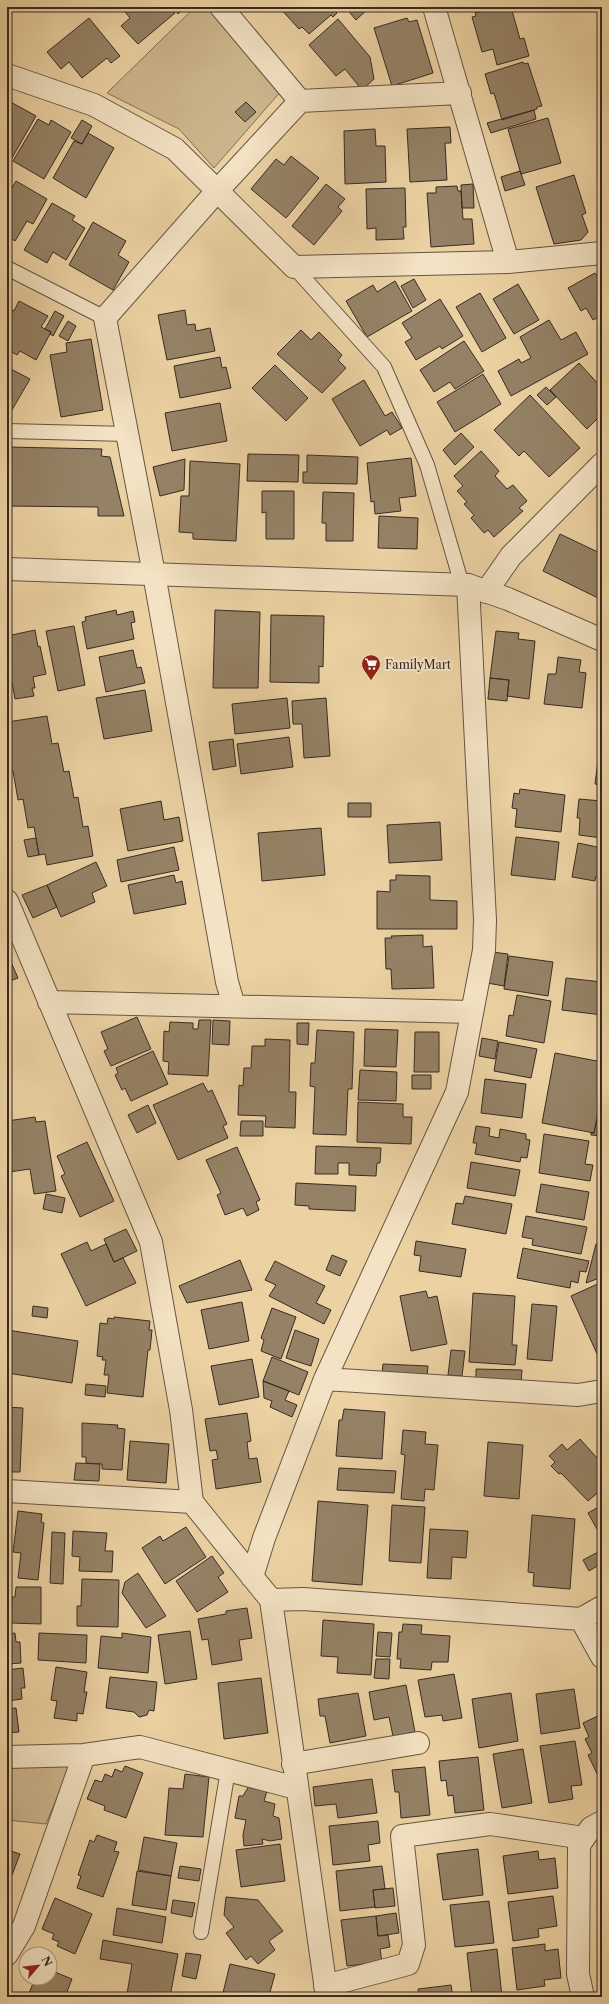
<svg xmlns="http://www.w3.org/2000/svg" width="609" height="2004" viewBox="0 0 609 2004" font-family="'Libre Caslon Text',serif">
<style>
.green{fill:#cdb68d;stroke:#827058}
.building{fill:#958266;stroke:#372b24}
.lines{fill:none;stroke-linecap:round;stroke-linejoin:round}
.service-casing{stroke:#645544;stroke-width:16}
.minor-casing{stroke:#645544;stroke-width:24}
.tertiary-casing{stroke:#645544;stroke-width:24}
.service{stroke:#f3e2c3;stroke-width:14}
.minor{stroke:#f3e2c3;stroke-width:22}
.tertiary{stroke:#f3e2c3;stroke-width:22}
.labels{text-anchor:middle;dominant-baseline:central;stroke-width:4;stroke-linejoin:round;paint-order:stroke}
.poi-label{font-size:12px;fill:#372b24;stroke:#f3e2c3;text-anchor:start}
</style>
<rect width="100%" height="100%" fill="#ecd2a3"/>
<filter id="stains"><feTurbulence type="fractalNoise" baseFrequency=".005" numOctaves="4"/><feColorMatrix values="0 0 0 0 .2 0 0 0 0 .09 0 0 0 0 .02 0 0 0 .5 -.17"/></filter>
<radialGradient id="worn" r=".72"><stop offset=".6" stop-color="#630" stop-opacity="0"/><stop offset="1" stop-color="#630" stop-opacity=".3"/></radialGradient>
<!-- green -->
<path class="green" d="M195,7H208L282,90L214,168L179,129L107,93Z
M70,1766L46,1824L7,1820V1768Z"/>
<!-- building -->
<path class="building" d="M121,7H170L175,13L138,44L121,26L130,18Z
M174,7H185L178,14Z
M279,7H332L337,13L333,17L331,15L309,34L302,27L299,29Z
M345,7H370L356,20Z
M498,7H511L520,39L524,38L529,56L497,65L493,49L482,52L472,17L476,16L475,13Z
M89,18L120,56L111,63L107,58L82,78L69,62L61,69L47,52Z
M407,18L409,22L417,20L433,73L392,86L374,28Z
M338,19L370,57L374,79L362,90L345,69L336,76L309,45Z
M523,62L524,64L528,63L542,106L537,107V109L502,120L494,93L491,94L485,74Z
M7,100L36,116L12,158L7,155Z
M246,102L256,112L245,122L235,112Z
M534,110L536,119L491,133L487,123Z
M548,118L561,163L521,174L508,129Z
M38,119L49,125L51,120L71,132L44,179L13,161Z
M82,120L92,126L82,144L71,138Z
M450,127L451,143H445L447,180L410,182L407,129Z
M375,129L376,146H385L386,182L345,184L344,131Z
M88,133L114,148L86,198L53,178L74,141L82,144Z
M291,156L319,178L286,218L251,189L276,159L284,165Z
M520,171L525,185L505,191L501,177Z
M574,175L586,213L582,215L588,232L581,240L554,244L536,187Z
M16,181L47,199L33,224L27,221L15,241L7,236V197Z
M326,184L345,199L338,207L342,211L314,245L292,226Z
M473,184L474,208H462L461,185Z
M457,186L458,191H461L463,219H472L474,244L431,247L427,193H436V187Z
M405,188L406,227H403L404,239L376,240V228L367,229L366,189Z
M52,203L75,216L72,220L85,228L66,260L53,252L47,263L24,250Z
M93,222L126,241L118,255L129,262L113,290L69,265Z
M595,273L599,279L602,277V327L597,318L593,320L586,308L581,311L568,288Z
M414,279L426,300L413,308L401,286Z
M395,281L412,311L367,337L346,301L373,285L377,292Z
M518,284L539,320L514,334L493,299Z
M480,293L506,338L482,352L456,307Z
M440,299L463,336L442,349L440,346L416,360L405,342L412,338L402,323Z
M19,301L48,316L41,327L51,332L36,360L20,351L17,355L7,349V307L14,311Z
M185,310L187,325L195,324L196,331L210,328L215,351L167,360L158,315Z
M55,311L64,316L53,336L50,334L51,332L45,329Z
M549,320L561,340L576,332L588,354L511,396L498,371L519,359L521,363L531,358L520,337Z
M68,321L76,326L68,341L59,336Z
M301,330L311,340L319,332L342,355L338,360L346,368L322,393L277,354Z
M91,339L103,410L61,417L50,355L67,352L66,343Z
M464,341L484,371L455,389L450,382L434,392L420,370Z
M220,357L222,368L226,367L231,388L180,398L174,366Z
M579,363L602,388V414L587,429L550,390Z
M275,365L308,398L286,421L252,388Z
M7,367L30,379L9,415L7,414Z
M483,374L501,404L455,432L437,402Z
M364,380L385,416L392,412L402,428L390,435L387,430L360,446L332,399Z
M546,387L556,397L547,405L537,395Z
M530,395L580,448L549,477L524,451L519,456L494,430Z
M220,403L227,441L172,451L165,413Z
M461,433L474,447L455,465L443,450Z
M7,447L102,449L101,456L110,457L124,516H98V507L7,506Z
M481,451L499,471L495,476L507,489L513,485L527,501L519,508L523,511L494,537L488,530L484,533L471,518L474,515L464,504L467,502L457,491L463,486L454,476Z
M248,454L299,455L298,482L247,481Z
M307,455L358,457L357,484L303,483V472H307Z
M411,458L416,496L399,498L401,511L375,514L374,501L371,502L367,463Z
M185,459L184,490L160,496L153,467Z
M190,461L240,464L236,541L193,539V533L179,532L181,496H189Z
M262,491H294V539H266V512L262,513Z
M323,492L354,493L353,541H326V523H322Z
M379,516L418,518L417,549L378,548Z
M560,534L602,554V600L543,571Z
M116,610L117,615L133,611L135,622L131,623L134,639L87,649L82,622L86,621L85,617Z
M215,610L260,612L258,688H213Z
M271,615L324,616L323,667L319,666V683L270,682Z
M74,626L85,685L58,691L46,631Z
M35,630L38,647L40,646L46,674L33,677L35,688H32L34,696L15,699L12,682L10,683L7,669V636Z
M496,631L519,633L518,639L535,641L529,699L507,696L509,680L490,678Z
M133,650L137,668L141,667L145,683L106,692L99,657Z
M558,657L581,660L579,672L586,673L582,708L544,704L548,674H556Z
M490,678L509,680L507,701L488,699Z
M145,690L152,731L104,739L96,698Z
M287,698L290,728L235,734L232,704Z
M326,698L330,756L304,758L302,724H293L292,701Z
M47,716L52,744L58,743L64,772L69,771L74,798L78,797L83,827L88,826L93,856L47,865L45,854L39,855L34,827L28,828L23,799L18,800L13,771L8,772L7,764V722Z
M602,729V785L595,784Z
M289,737L293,767L241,774L237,744Z
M233,739L236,766L213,770L209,742Z
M520,789L565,795L561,832L515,827L517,809L512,808L514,793L519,794Z
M579,799L602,801V838L579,835L580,818H577Z
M161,801L164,820L179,817L183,841L128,851L120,809Z
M348,803H371V817H348Z
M440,822L442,860L389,863L387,825Z
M321,828L325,875L262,881L258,833Z
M516,837L559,842L555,880L511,875Z
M36,838L39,855L28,857L24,840Z
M578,843L602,848V877L596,876L595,881L572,877Z
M174,847L179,870L121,882L117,860Z
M96,862L107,886L92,893L95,902L61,917L47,885Z
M174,875L176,883L182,881L186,904L134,914L128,885Z
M396,875L430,876V900L457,901V929H377V891L390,892V880H396Z
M47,885L57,907L33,918L22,895Z
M423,935V947L432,946L434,988L392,989L391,969H386L385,938H392L391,936Z
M492,952L508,954L504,986L487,983Z
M509,956L553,962L548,996L504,989Z
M7,962H11L18,978L7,982Z
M566,978L602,982V1015L562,1010Z
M517,995L551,1001L544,1043L506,1036L509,1015L513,1016Z
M137,1017L151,1049L111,1066L104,1051L108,1049L101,1032Z
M199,1020H211L208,1076L168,1074L169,1062L163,1061L164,1031L169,1032L170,1022L193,1023V1029H198Z
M213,1020L230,1021L229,1045L212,1044Z
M297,1023H309L308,1045L297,1044Z
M365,1029L398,1030L396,1067L364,1066Z
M317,1030L354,1032L352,1089H348L346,1135L313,1134L315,1087L310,1086L311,1063H315Z
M415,1032H439V1072H414Z
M482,1038L498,1041L495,1059L479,1056Z
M265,1039L290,1040L289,1092H296L295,1128L265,1127L266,1116L238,1115L239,1085L243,1086L244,1068H251L252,1046H265Z
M499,1042L537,1049L531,1078L494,1071Z
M153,1051L168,1084L131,1101L125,1088L122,1090L115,1075L118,1073L116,1068Z
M555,1053L602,1062V1090L594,1133L542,1123Z
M7,1056L11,1079L7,1080V1087Z
M360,1070L397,1072L396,1101L358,1100Z
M412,1075H431V1089H412Z
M485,1079L526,1084L522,1118L481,1113Z
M203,1083L208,1092L212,1090L227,1124L223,1126L228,1138L178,1160L153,1105Z
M358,1102L403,1104V1117H412L411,1144L357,1142Z
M148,1105L156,1123L137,1133L128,1115Z
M35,1117L36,1122L45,1121L56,1191L34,1194L30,1169L9,1172L7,1158V1121Z
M597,1119L602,1120V1136L591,1135V1133H594Z
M241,1121H263V1136H240Z
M476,1126L490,1128L489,1136L499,1138L500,1129L526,1134V1139L530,1140L527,1158L521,1157L520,1162L475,1154L477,1143H473Z
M544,1134L589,1141L585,1164L593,1165L590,1181L539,1173Z
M87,1142L114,1201L80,1217L61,1176L65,1174L57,1156Z
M316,1146L381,1148L380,1163H377L376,1176L349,1175V1163H338V1174H315Z
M237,1147L260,1200L256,1202L259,1210L247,1216L243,1208L225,1215L217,1195L221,1193L206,1160Z
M471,1162L520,1170L515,1196L467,1188Z
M296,1183L356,1186L355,1211L309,1209V1206L295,1205Z
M541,1184L589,1192L584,1220L536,1212Z
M46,1194L65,1198L62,1213L43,1209Z
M465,1196L512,1204L506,1234L452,1224L456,1203L463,1204Z
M526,1216L587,1227L581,1254L532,1245L533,1239L522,1237Z
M126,1229L137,1251L114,1262L104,1239Z
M416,1241L466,1249L461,1277L419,1271L421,1256L414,1255Z
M87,1242L91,1251L106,1244L114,1262L123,1258L136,1283L86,1306L61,1254Z
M602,1242V1277L586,1283L596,1244Z
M523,1248L589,1261L586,1272L580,1271L578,1283L571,1281L570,1288L517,1278Z
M332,1255L347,1261L340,1276L326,1270Z
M240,1260L252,1290L187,1303L179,1286Z
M275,1261L325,1286L316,1303L331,1310L324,1324L269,1296L276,1285L265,1280Z
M602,1282V1365L571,1296Z
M426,1291L428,1298L437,1296L447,1344L411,1351L400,1296Z
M473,1293L515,1296L512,1345H517L515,1365L469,1362Z
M242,1302L249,1341L209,1349L201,1310Z
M532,1304L557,1306L552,1361L527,1359Z
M33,1306L48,1308L47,1318L32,1316Z
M272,1308L296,1317L281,1359L261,1351L264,1340L261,1338Z
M114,1317L150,1321L149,1330H152L150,1350H148L143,1397L107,1393L109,1375H104L106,1360H102L103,1357L97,1356L100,1323L107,1324L108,1318L114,1319Z
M7,1330L78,1341L72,1383L7,1373Z
M295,1330L319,1339L311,1366L286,1358Z
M451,1350L465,1351L462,1376L448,1375Z
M272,1357L308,1372L299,1395L263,1381Z
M252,1359L259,1397L219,1405L211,1366Z
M383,1364L428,1366L427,1376L382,1373Z
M476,1369L522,1370L521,1383L476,1381Z
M263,1381L289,1391L285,1400L297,1405L292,1417L270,1407L272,1401L264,1398Z
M86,1384L106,1386L105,1397L85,1395Z
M7,1407L23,1408L20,1472H7Z
M344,1409L385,1412L382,1459L336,1456L339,1420H342Z
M247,1413L251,1441L247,1442L249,1459L257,1458L261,1482L216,1489L212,1460L218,1459L216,1450L210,1451L205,1419Z
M82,1423L118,1425L117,1428L125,1429L122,1470L102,1469V1464L86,1463V1457H82Z
M403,1430L426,1432L425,1444L438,1445L434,1490L425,1489L424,1501L401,1499L405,1455L401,1454Z
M580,1439L597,1458L599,1456L602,1459V1489L588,1501L561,1473L559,1474L551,1466L555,1462L549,1456L562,1444L567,1450Z
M130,1441L169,1444L166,1483L127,1480Z
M488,1442L523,1445L519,1499L484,1496Z
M76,1463L100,1464L99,1481L74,1480Z
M339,1468L396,1471L394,1493L337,1490Z
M318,1501L368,1505L362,1585L312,1581Z
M392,1505L425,1507L421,1563L389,1561Z
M602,1505V1538L588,1513Z
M18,1511L42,1514L41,1522L44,1523L38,1580L18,1578L21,1553L13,1552Z
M532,1515L575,1519L570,1589L533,1586L534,1573L528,1572Z
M186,1527L206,1557L165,1584L142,1548L160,1536L163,1541Z
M430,1529L468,1531L466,1558L452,1557L451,1579L427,1578Z
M73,1531L107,1533L105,1551H113L112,1572L79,1571L80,1557L72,1556Z
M52,1532L65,1533L63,1584L50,1583Z
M598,1552L602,1559V1563L589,1571L583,1560Z
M212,1556L224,1573L218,1577L228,1592L197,1612L176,1581Z
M138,1573L166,1616L146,1628L122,1593L125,1582Z
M82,1579L119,1580L118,1627L77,1626V1606H81Z
M16,1587H41V1624L11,1623L12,1597H15Z
M247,1608L252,1638L239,1640L242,1660L212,1665L208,1639L202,1640L198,1619L226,1614V1611Z
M323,1620L374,1624L371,1675L337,1673L338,1657L321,1656Z
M403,1624L422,1625L421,1634L450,1636L448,1662H432L431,1670L400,1668L401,1659H397L399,1632H402Z
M190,1631L197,1679L165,1684L158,1635Z
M378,1632L392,1633L390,1657L376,1656Z
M15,1633L16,1642H20L21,1663L7,1664V1634Z
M39,1633L87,1635L86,1663L38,1660Z
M122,1633L151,1637L148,1673L98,1668L101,1636L122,1638Z
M376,1659H390L389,1679L374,1678Z
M56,1667L87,1672L84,1692H87L83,1714L77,1713V1721L54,1718L57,1701L51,1700Z
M23,1668L25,1688H21L22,1699L7,1701V1670Z
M454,1674L462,1718L443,1721L442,1715L425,1717L418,1680Z
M110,1677L157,1682L154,1711L149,1710L147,1715L139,1717L134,1712L106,1708Z
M261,1678L268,1733L224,1739L218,1683Z
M406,1685L415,1732L393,1736L389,1717L374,1720L369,1692Z
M574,1689L580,1728L541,1734L536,1694Z
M358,1693L366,1736L330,1743L325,1716H320L318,1699Z
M511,1693L518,1741L479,1748L472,1699Z
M16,1708L19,1732L7,1733V1709Z
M602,1714V1784L588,1755L592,1753L585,1739L589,1737L583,1723Z
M575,1741L582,1785L571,1786L573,1799L549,1803L540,1746Z
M523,1749L532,1803L502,1808L493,1754Z
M478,1757L484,1810L455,1813L453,1795L448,1796L446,1780L441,1781L439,1761Z
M125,1766L143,1773L126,1818L104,1810L105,1806L87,1799L95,1780L102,1782L105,1774L112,1777L115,1769L122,1772Z
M425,1767L430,1815L401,1818L399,1792H395L392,1770Z
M185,1774L209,1777L203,1837L165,1835L169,1788L183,1789Z
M372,1779L377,1813L338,1818L336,1804L315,1806L313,1787Z
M249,1786L267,1791L264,1801L275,1804L273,1816L279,1818L282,1839L270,1841L262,1839L263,1844L244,1846L243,1835L246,1820L235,1818L239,1796H243Z
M378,1821L380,1843L368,1845L370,1861L333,1865L329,1826Z
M97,1835L117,1842L114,1851L119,1852L103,1897L77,1888L81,1876L78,1875L90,1840L94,1842Z
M144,1837L177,1843L171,1876L138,1870Z
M7,1839L11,1841L8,1850L20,1854L12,1875L7,1873Z
M280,1844L285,1881L241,1887L236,1850Z
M478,1849L483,1895L443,1900L437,1854Z
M538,1851L539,1860L555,1858L558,1888L508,1894L503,1856Z
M180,1866L201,1869L199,1881L178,1878Z
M382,1866L385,1889L373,1890L375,1907L340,1911L336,1871Z
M137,1871L171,1876L166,1910L132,1905Z
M393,1888L395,1906L375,1908L373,1890Z
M553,1896L557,1926L538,1929L539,1937L513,1941L508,1902Z
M226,1897L258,1900L283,1931L269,1941L275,1950L258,1964L251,1956L246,1960L226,1933L234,1927L224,1915Z
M55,1898L92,1914L75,1954L57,1946L59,1942L52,1939L54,1934L42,1929Z
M173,1900L195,1903L192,1917L171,1913Z
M489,1901L494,1943L455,1947L450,1905Z
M117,1908L166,1917L162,1943L113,1935Z
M396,1913L399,1933L378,1936L376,1916Z
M376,1916L378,1936L388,1935L390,1947L380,1949L382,1962L347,1966L341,1920Z
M103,1940L178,1954L170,1997H144L127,1994L132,1964L100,1959Z
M545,1944V1951L558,1949L561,1978L544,1980L545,1986L517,1990L512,1948Z
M497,1949L502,1997H472L467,1953Z
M186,1953L201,1955L196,1979L182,1976Z
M230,1964L275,1974L269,1996L222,1997Z
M50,1970L72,1979L65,1997L28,1996L35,1978H50Z
M451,1985L453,1997H419L418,1989Z
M7,1991L26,1997H7Z
M562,1994L563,1997H551Z"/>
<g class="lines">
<defs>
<path id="service" d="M294,267L384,367L427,465L462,585
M7,268L105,318
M7,431L128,434
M201,1932L228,1770"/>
<path id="minor" d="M221,7L300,101
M434,7L508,262
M7,75L94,105L175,149L294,267L508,262L602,253
M486,592L511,556L602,464
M7,901L151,1242L181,1410L192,1502L271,1600L327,1997
M49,1002L472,1012
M234,1006L227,982L154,574L105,318L217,191L300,101L460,93
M325,1379L578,1395L602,1391
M7,1491L192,1502
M252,1577L264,1538L325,1379L457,1092L484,950L485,920L468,585
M271,1600L303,1599L581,1619L602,1607
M581,1619L602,1657
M7,1757L84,1755L140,1747L296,1788
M293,1764L418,1743
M7,1954L24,1926L84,1755
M325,1986L408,1964L414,1945L402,1836L490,1824L584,1838
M583,1997L578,1974L579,1845L591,1828L602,1822"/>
<path id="tertiary" d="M7,569L468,585L508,599L602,640"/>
</defs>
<!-- service casing -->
<use href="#service" class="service-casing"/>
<!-- minor casing -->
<use href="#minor" class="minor-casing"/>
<!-- tertiary casing -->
<use href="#tertiary" class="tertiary-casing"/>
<!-- service -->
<use href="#service" class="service"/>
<!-- minor -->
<use href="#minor" class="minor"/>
<!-- tertiary -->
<use href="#tertiary" class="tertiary"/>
</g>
<!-- icons -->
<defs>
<symbol id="supermarket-pin" viewBox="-11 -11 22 30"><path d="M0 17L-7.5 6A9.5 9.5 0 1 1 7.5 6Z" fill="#8f2418" stroke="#f3e2c3"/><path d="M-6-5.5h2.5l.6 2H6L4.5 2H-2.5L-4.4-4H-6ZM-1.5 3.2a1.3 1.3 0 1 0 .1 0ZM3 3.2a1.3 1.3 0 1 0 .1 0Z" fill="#fff"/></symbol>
</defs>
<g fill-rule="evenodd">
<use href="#supermarket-pin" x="360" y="653" width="22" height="30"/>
</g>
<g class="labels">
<!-- poi labels -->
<g class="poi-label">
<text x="385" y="664">FamilyMart</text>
</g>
</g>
<!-- margin -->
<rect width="609" height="2004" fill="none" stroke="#ecd2a3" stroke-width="24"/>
<rect x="8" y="8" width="593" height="1988" fill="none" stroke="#372b24" stroke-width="2"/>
<rect x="12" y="12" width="585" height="1980" fill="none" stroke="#372b24"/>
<!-- north arrow -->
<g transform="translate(38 1966) rotate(62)"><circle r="19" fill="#f3e2c3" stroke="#a89983"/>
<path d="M0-3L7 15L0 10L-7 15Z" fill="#8f2418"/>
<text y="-6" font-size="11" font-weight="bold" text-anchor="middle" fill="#372b24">N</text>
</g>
<rect width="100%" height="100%" filter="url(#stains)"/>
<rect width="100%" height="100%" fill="url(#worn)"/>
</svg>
